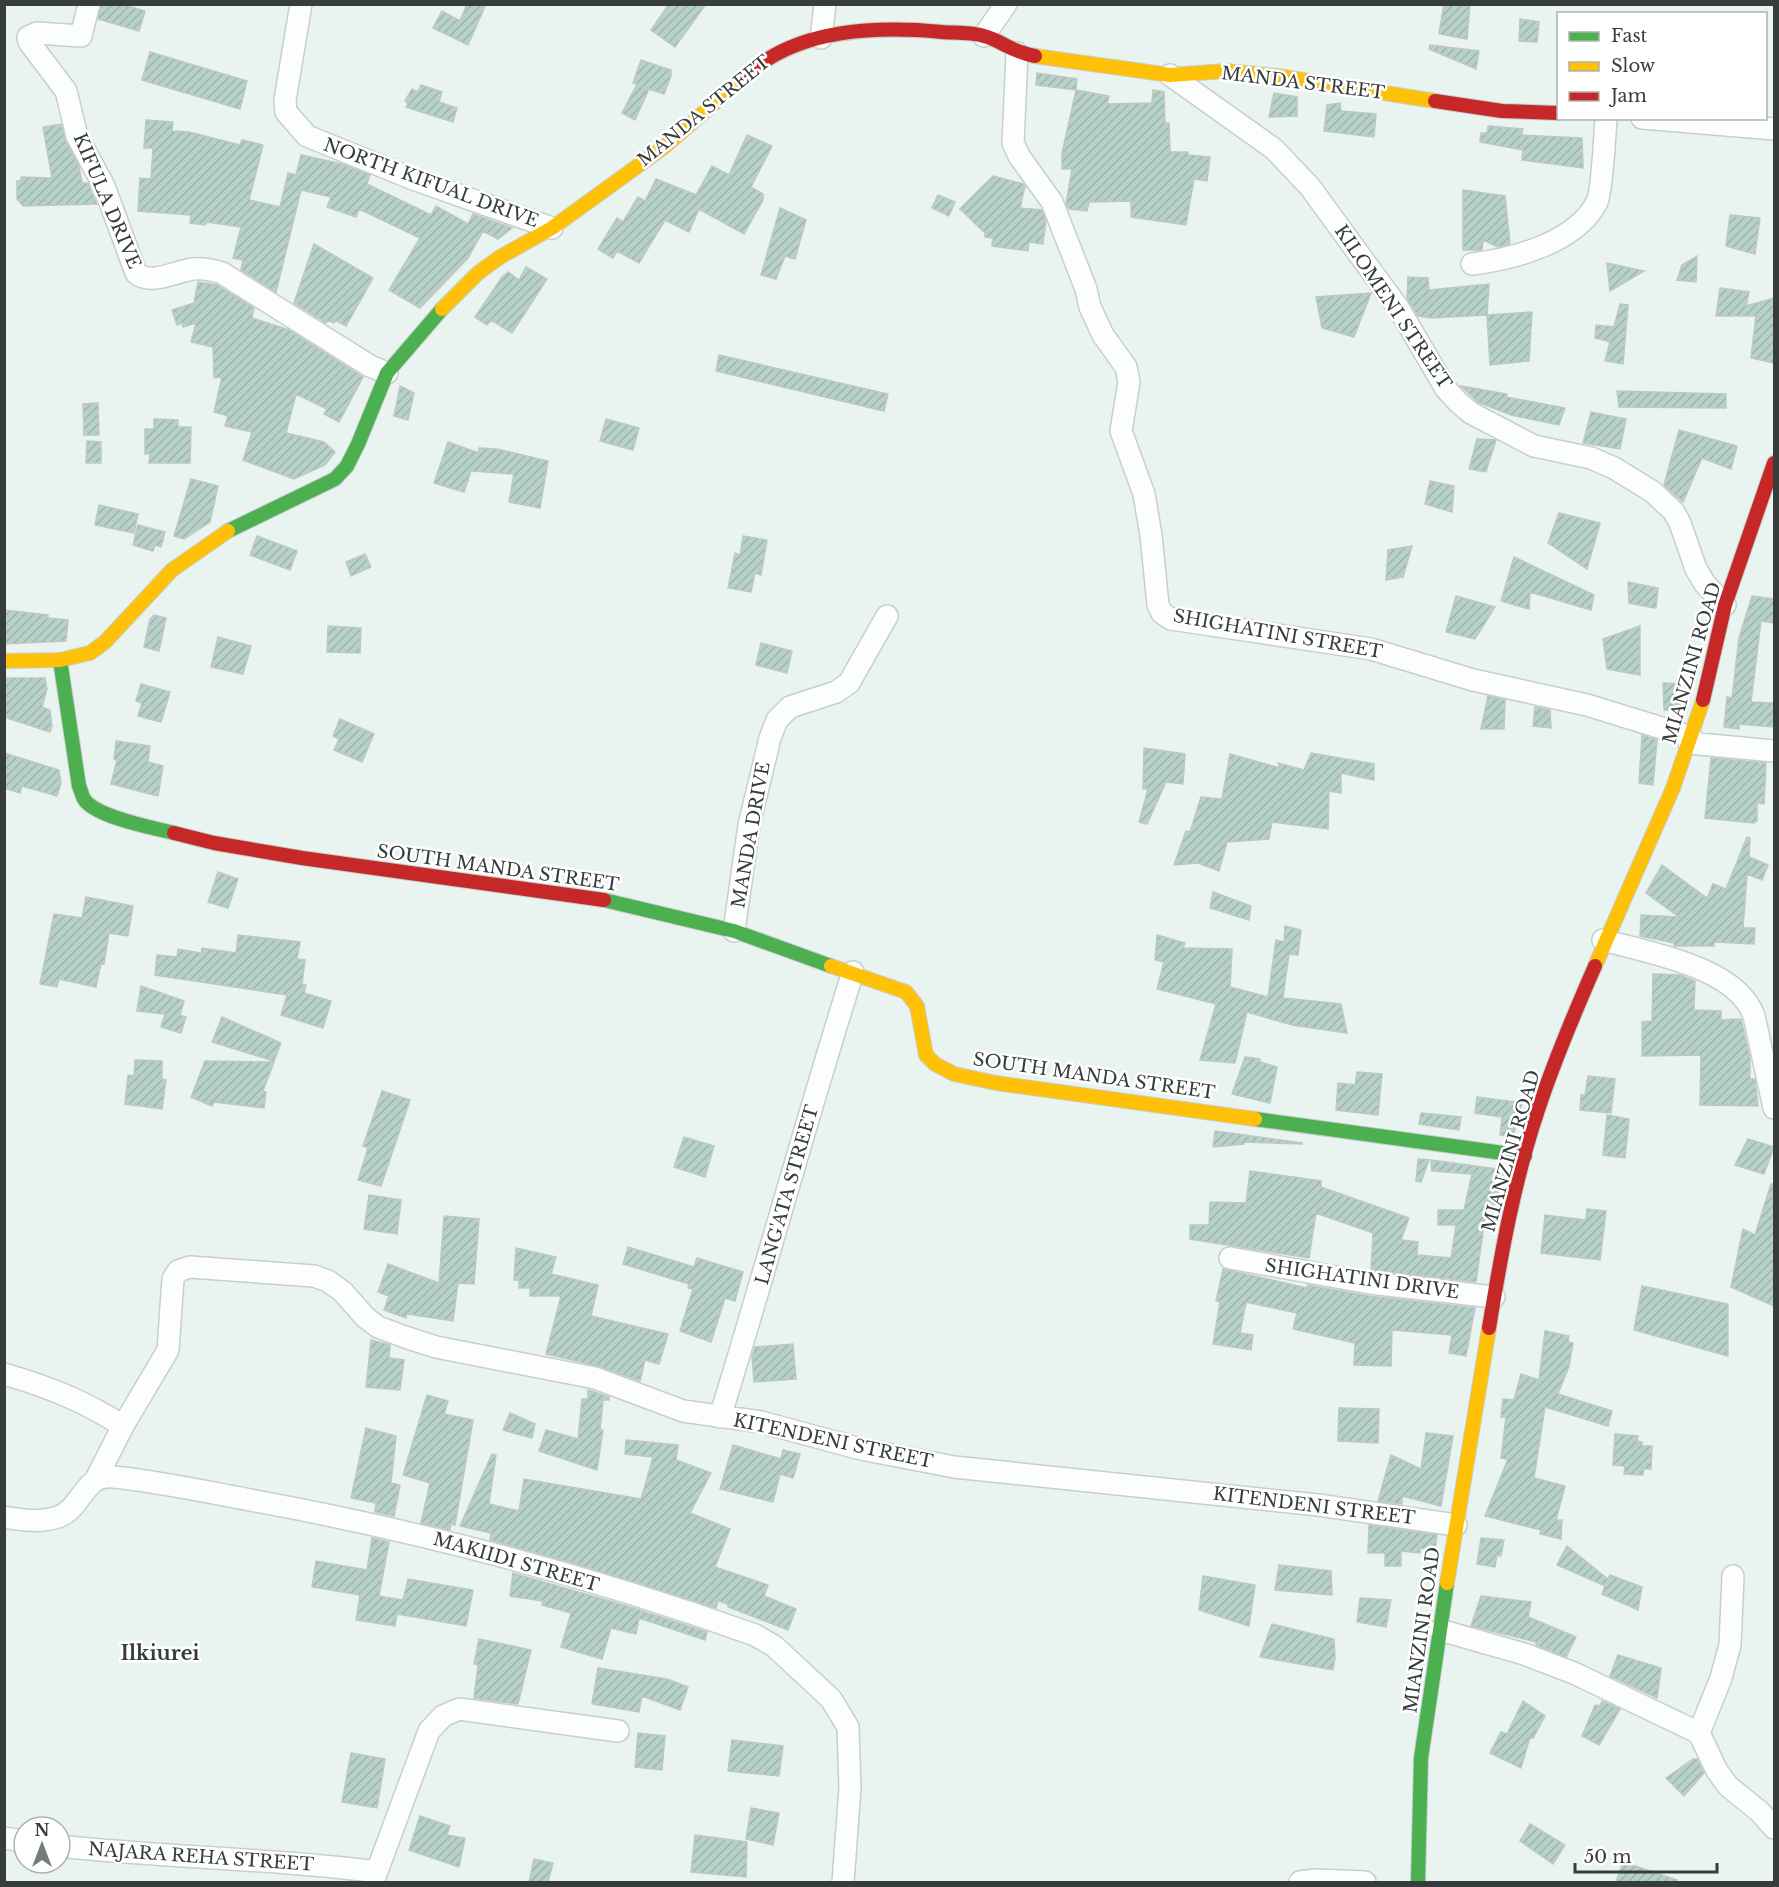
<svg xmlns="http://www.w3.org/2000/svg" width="1779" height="1887" viewBox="0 0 1779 1887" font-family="'Libre Baskerville',serif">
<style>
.building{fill:url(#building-hatch);stroke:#bfc7c4;stroke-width:1.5}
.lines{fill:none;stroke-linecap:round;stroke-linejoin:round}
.street-casing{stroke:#c7cfcd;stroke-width:24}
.fast-casing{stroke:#c7cfcd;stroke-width:16}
.slow-casing{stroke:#c7cfcd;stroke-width:16}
.jam-casing{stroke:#c7cfcd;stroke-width:16}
.street{stroke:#fcfdfd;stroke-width:21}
.fast{stroke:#4caf50;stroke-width:14}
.slow{stroke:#ffc107;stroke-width:14}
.jam{stroke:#c62828;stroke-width:14}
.labels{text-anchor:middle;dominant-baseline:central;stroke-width:5;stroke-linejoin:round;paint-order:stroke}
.street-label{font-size:18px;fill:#363d3c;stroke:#fff}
.neighbourhood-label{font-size:20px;font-weight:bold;fill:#363d3c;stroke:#fff}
</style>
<defs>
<pattern id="building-hatch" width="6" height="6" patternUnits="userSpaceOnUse" patternTransform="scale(1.5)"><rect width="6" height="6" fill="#b6d1c7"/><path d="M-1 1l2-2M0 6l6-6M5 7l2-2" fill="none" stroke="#9db4ac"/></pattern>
</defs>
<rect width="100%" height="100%" fill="#e9f4f1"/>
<!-- building -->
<path class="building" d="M101,4H121L145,11L139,31L98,19Z
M467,4H486L468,45L433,28L442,11L460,21Z
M669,4H706L675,47L651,30Z
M1444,4H1470L1467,39L1439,34Z
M1520,19L1539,22L1537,42L1519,41Z
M1430,45L1479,51L1476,69L1429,49Z
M150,52L247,81L240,109L142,80Z
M641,60L671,70V76L664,94L649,89L635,120L622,113L637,84L633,83Z
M1037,73L1077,79L1076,90L1036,85Z
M421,85L442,92L439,102L457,108L453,122L406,107L408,104L405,101L412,89L418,92Z
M1076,90L1109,96L1107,104L1152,103L1153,90L1164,92L1165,123H1169L1170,152H1188V155L1210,157L1207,181L1194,179L1186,225L1131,217V201L1089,202L1087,211L1069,209L1066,204L1072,169H1062V153Z
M1274,93L1297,97V116L1269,117Z
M1340,103L1341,111L1376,114L1374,137L1324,131L1327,105Z
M146,120L173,122L172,131L189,132L240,145L242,140L263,145L249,200L280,207L288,173L296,175L301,155L342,164L370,175L367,184L431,215L436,206L468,224L473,214L512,228L498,239L483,231L468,258L420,308L389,290L420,238L359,209L356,217L327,207L331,197L301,190L276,292L241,270L243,260L233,258L241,227L207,222L205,225L190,223L191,215L138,211L140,178L151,179L153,148H144Z
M61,124L66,142L79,166L82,183H88L97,204L23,206L17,199V181H21V177L52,178L43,127Z
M1488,126L1523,129L1521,135L1582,138L1583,168L1522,160L1523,150L1480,142L1481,133H1487Z
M747,135L772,146L751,187L763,194V200L744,234L699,209L689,232L665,220L639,263L617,251L613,258L598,249L617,218L623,222L638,197L645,201L656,179L696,195L712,166L729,175Z
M993,176L1023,184L1025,186L1020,208L1042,210L1046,220L1043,244L1029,242L1028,251L992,246L993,238L985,237V233L960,209Z
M1463,190L1505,196L1510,244L1498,247L1483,240L1482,250H1463Z
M938,195L955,202L949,216L932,208Z
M780,208L806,220L795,259L785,256L776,279L761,275Z
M1730,215L1760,218L1755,254L1726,246Z
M314,244L373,278L346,326L335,320L334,323L328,320L326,323L294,303Z
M1697,256L1696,282L1677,280L1682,265Z
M1607,263L1644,271L1610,291Z
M526,267L547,279L512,333L491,320L487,325L475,317L502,277L508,272L519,280Z
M1408,277L1428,278L1429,290L1489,284L1487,315L1431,318L1418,316L1407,298Z
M198,282L217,285L254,308L252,318L289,330L363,377L339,422L324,414L327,409L296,394L286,433L324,442L335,452L325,465L294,479L243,460L252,432L225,426L228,416L214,412L222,377L214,378L213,347L191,342L196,323L183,327L182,323L177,325L172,310L194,303Z
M1720,288L1749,292L1746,306L1774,298V363L1751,358L1756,316H1716Z
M1371,293L1354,337L1322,328L1316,297Z
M1620,304L1628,305L1623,364L1605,361L1610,342L1595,338L1596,325L1614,327Z
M1532,312L1529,361L1490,365L1487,315Z
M719,355L888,394L884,411L716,371Z
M400,386L414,393L408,420L394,416Z
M1461,386L1507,394L1506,397L1565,408L1559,425L1511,415L1478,402Z
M1617,391L1726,394V408L1619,407Z
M98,403L99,435H84L83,404Z
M1591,412L1626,419L1620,449L1583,443Z
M154,419L178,420V427H191L190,463H149L150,454H145V429H154Z
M606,419L639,428L633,450L600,441Z
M1679,430L1737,446L1731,469L1702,458L1683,502L1664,485Z
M1477,439L1496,440L1486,472L1469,469Z
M87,441L101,442V463H86Z
M448,442L479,453V448L497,449L548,461L540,508L509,502L514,474L471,471L464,492L434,483Z
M191,479L218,486L210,522L184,539L174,536Z
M1430,481L1454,486L1452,512L1425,504Z
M99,505L138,514L134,533L95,525Z
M1559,513L1600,523L1587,569L1548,543Z
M138,525L165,532L161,547L155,545L153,551L133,545Z
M257,536L297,551L290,570L250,555Z
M743,536L767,540L761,575L755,573L751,592L728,588L735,553L740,555Z
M1412,546L1403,577L1386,580L1388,550Z
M365,554L371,567L351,576L346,562Z
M1514,557L1594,595L1591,610L1530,592L1529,609L1501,601Z
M1628,582L1658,588L1656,608L1629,603Z
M1456,596L1495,607L1475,639L1446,632Z
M1752,596L1774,599V623L1761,621L1751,702L1774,703V727L1739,724V729L1724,727L1727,697L1732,698L1739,638Z
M4,610L48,615V618L68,620L66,641L4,644Z
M154,615L166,618L159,651L144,647L150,619Z
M328,626L361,628L360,653L327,652Z
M1640,626V675L1607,669L1603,639Z
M218,637L251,646L243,674L211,667Z
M761,643L792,651L787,673L756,665Z
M4,678H45L47,689L42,707L50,710L52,726L50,732L4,717Z
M1663,683L1683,684L1679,711L1664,710Z
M141,684L170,692L161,722L138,716L142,703L136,701Z
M1488,696L1505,700L1504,729H1481Z
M1535,707L1550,710L1551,728L1533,726Z
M340,719L374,734L362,762L334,750L339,739L333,736Z
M1642,735L1657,740L1653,785L1639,783Z
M116,741L150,746L148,762L163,766L158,796L111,784L117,760L114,759Z
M1144,748L1185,754L1183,784L1166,782L1147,824L1139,822L1148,789H1143Z
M4,753L59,770L61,783L57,796L22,786L20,793L4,788Z
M1311,753L1374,764V780L1341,773V793L1329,791L1328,829L1272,822L1269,839L1227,842L1219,871L1198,863L1174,865L1186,831L1190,832L1201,797L1222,799L1230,754L1280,768L1278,763L1304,770Z
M1711,758L1766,763L1764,804L1757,803V821L1754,823L1705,818Z
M1747,837L1750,838L1749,857L1768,865L1762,880L1747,874L1743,928H1755L1754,944L1714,942V946H1674V943L1640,936L1641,915L1679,917L1646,893L1662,865L1707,898L1713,884L1726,889Z
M218,872L238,879L228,908L208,902Z
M1213,892L1251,906L1249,920L1210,908Z
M86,897L133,906L128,936L109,933L104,964L101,963L96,987L59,979L57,987L40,984L54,914L82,918Z
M1285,926L1301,930L1298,955L1289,954L1283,998L1341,1004L1347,1033L1292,1025L1247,1012L1235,1063L1200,1060L1216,1004L1157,989L1164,962L1155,960L1157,935L1185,943L1183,948L1232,949L1230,987L1268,997L1276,940L1284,942Z
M238,935L300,942L297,959L305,960L302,984L306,985L304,993L331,1001L323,1028L281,1015L287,995L155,975L157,955L177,957L178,949L201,953L202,948L236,953Z
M1653,974L1680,975L1695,981L1694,1010L1721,1011V1020L1741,1019L1750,1058V1079H1755L1758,1106L1700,1105L1701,1055L1642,1056V1022L1652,1021Z
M141,986L184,1001L180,1015L186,1017L181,1033L161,1027L165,1014L137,1011Z
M222,1017L281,1043L274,1061L212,1042Z
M1245,1057L1260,1059V1062L1277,1067L1270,1103L1232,1094Z
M135,1060L162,1061V1079L166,1080L162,1109L125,1104L128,1075L134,1076Z
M205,1061L274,1062L263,1091L266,1092L264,1108L214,1102L212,1106L191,1097Z
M1357,1072L1382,1074L1378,1115L1336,1110L1338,1083L1355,1085Z
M1588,1076L1615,1079L1611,1113L1580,1110L1581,1095H1585Z
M382,1091L410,1100L381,1186L358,1180L368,1148L363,1146Z
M1477,1097L1522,1103L1513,1137L1500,1135L1502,1117L1475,1113Z
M1421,1113L1461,1117L1459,1130L1419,1124Z
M1607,1115L1629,1119L1625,1158L1603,1155Z
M1215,1131L1302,1143V1144L1244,1142V1144L1213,1147Z
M684,1137L714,1146L705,1177L674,1167Z
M1748,1139L1774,1147L1764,1174L1735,1165Z
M1418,1159L1429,1160L1421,1182L1416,1181Z
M1431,1160L1504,1170L1493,1212L1486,1211L1476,1282L1371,1270L1373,1233L1316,1213L1309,1258L1190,1239V1225H1209L1210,1202L1246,1203L1250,1171L1321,1181V1187L1409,1218L1401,1240L1418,1242L1417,1255L1451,1258L1456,1225H1438V1210H1464L1472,1174L1432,1171Z
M1771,1184H1774V1306L1731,1287L1743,1229L1755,1235Z
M369,1195L401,1200L397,1234L364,1229Z
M1587,1209L1606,1211L1600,1260L1541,1253L1545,1215L1586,1220Z
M444,1216L479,1219L474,1284L458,1283L453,1321L407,1314L406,1318L384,1310L389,1296L378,1292L388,1264L439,1283Z
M628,1247L694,1267L697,1258L743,1272L735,1301L725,1298L711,1342L680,1331L693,1289L688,1288L689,1284L623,1264Z
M516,1248L556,1257L551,1274L598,1285L591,1316L668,1334L659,1364L645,1360L640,1381L598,1366L546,1354L561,1296H530V1288H519V1280H514Z
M1223,1269L1307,1288L1308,1285L1369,1296L1475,1308L1466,1356L1449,1353L1452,1335L1392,1330L1391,1366L1354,1365L1355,1343L1293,1329L1297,1313L1246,1302L1240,1333L1253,1335L1251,1350L1213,1344L1220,1302L1216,1301Z
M1642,1286L1728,1304V1356L1634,1330Z
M1545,1331L1569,1336L1568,1342L1573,1343L1569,1366L1558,1394L1612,1411L1608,1426L1545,1407L1534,1478L1565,1486L1556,1520H1562L1561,1539L1540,1534L1541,1530L1485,1516L1508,1459L1501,1458L1506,1417H1501L1503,1399L1514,1400L1521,1374L1539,1380Z
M371,1340L390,1345L389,1358L404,1360L400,1390L366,1387Z
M793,1344L796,1379L754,1382L752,1356L755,1347Z
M588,1390L609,1397V1400H603L600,1430H603L597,1470L539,1451L546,1430L578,1439L582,1399H588Z
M427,1395L448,1401L444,1414L473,1420L455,1525L451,1524L450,1530L421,1523L430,1483L403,1475Z
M1339,1408L1379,1409L1378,1443L1338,1441Z
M510,1413L535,1424L532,1438L503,1430Z
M366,1428L396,1436L391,1483L400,1485L394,1516L375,1512L376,1503L351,1498Z
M1426,1433L1453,1436L1441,1506L1402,1496V1504L1378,1501L1391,1455L1421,1469Z
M1615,1434L1638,1436L1637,1441L1642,1442V1446H1652L1651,1469H1644L1643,1475L1624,1474L1625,1466L1613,1465Z
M626,1440L678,1445L676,1460L711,1473L690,1513L730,1529L715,1567L768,1585L764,1596L796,1609L788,1630L728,1607V1604L718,1601L716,1608L576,1564L490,1540L491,1533L460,1526L492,1454L496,1455L489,1504L519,1511L524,1479L641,1499L653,1457L625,1454Z
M733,1445L781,1459L783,1450L800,1454L793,1478L780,1474L773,1502L720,1489Z
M1369,1525L1437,1535L1435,1550L1420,1548V1553L1401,1551V1566H1385V1553H1368Z
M372,1538L389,1542L379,1596L403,1600L408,1579L473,1590L466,1626L397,1614L395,1626L356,1620L360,1595L312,1587L316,1561L367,1570Z
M1481,1538L1504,1540L1501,1556L1497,1555L1495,1567L1477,1564Z
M1567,1546L1608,1579L1610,1575L1642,1587L1638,1610L1602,1594L1605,1586L1557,1565Z
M1279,1565L1331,1571L1332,1595L1275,1590Z
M513,1573L630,1607L707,1632L705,1640L639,1618L636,1634L611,1628L602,1659L561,1647L571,1613L542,1605L543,1601L510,1596Z
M1203,1576L1255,1585L1249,1626L1199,1610Z
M1481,1596L1531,1602L1528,1617L1576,1637L1566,1657L1536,1645V1642L1471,1626Z
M1360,1598L1391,1600L1386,1627L1357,1622Z
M1272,1624L1334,1639L1335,1658L1333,1670L1260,1657Z
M479,1639L531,1650L518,1704L474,1698L478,1665L474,1664Z
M1618,1655L1661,1668L1657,1698L1610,1676Z
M598,1668L667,1679L688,1687L680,1710L642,1696L639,1712L592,1704Z
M1523,1701L1545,1716L1533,1738L1530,1737L1521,1768L1490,1753L1501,1732L1507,1734Z
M1602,1701L1620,1709L1599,1745L1582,1736L1595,1705L1600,1706Z
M638,1733L665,1736L662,1770L635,1767Z
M732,1740L783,1746L779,1776L728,1771Z
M351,1753L385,1759L377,1808L342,1802Z
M1693,1759H1697L1704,1773L1684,1796L1666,1778Z
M751,1808L779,1813L773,1845L746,1839Z
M420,1816L450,1826L447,1835L465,1838L459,1867L409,1850Z
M1530,1824L1565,1845L1553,1864L1520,1841Z
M695,1835L747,1842L746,1877L691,1872Z
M534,1859L553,1863L548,1882H529Z
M1623,1862L1677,1880L1676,1882H1616Z"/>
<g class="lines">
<defs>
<path id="street" d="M89,4L81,36L37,33L28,37L29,42L66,91L77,136L104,186L136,273C151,286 176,271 193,269C202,268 213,270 222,273L370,366L387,373
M301,4L285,100L286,112L307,136L413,179L552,228
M984,36L1006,4
M821,38L825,4
M1017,53L1013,143L1019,156L1052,202L1086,289L1090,307L1103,335L1126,367L1129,382L1121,431L1144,494L1151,535L1158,605L1162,613L1171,619L1371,649L1473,680L1587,705L1691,737
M1170,75L1274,149L1310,187L1399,309L1446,389L1458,402L1471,413L1534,446L1591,458L1614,468L1653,492L1674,512L1680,523L1696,569L1705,584L1725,605
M1642,118L1774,129
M1472,264C1513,259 1576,243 1597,202C1602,191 1605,134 1606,118
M1689,743L1774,751
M734,931L749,825L770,738L777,720L790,707L836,692L849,683L887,616
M1603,940C1649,953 1737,967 1754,1016L1774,1108
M1230,1258L1370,1283L1494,1297
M4,1374C49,1387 84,1401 123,1426
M720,1417C766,1269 806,1120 853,972
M96,1479L123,1426L168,1350L173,1279L178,1271L190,1267L314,1276L328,1281L343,1292L365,1317L378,1327L405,1337L436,1347L595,1378L683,1411L761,1422L861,1449L954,1467L1318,1505L1456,1525
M4,1517C22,1520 41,1523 58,1517C83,1508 83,1474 113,1477C163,1482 212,1493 261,1502C429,1533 595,1578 755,1635L774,1646L831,1699L848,1727L850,1788L843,1882
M1440,1630L1524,1654L1576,1674L1699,1733L1717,1771L1728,1786L1760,1812L1774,1828
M1699,1733L1721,1678L1730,1645L1733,1576
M4,1838L24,1841
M60,1846C166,1858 272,1858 377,1872
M373,1882L429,1731L443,1716L459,1709L618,1731
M1300,1882L1316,1880L1365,1882"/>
<path id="fast" d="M228,531L335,479L347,466L358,444L387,373L442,309
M60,660L79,786C81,790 82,796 84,799C95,817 154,828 174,833
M604,900L734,931L831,966
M1255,1119L1525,1156
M1418,1882L1421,1758L1447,1583"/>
<path id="slow" d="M1035,56L1170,75L1226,71L1277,76L1435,101
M442,309L478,273L500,257L552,228L664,147L749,73
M4,661L60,660L90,653L105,642L172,570L228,531
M831,966L906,992L917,1006L926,1055L935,1064L954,1074L996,1083L1255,1119
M1595,966L1673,788L1703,700
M1447,1583L1489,1328"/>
<path id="jam" d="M749,73C800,28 878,26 942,32C955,33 971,32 984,36C1003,41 1011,52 1035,56
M1435,101L1502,111L1558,113
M1703,700L1725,605L1774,463
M174,833L214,843L302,858L604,900
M1489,1328C1501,1255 1514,1181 1538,1110C1554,1061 1574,1014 1595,966"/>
</defs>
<!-- street casing -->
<use href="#street" class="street-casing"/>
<!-- fast casing -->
<use href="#fast" class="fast-casing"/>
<!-- slow casing -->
<use href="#slow" class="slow-casing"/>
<!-- jam casing -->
<use href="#jam" class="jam-casing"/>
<!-- street -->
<use href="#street" class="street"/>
<!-- fast -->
<use href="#fast" class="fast"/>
<!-- slow -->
<use href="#slow" class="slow"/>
<!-- jam -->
<use href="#jam" class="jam"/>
</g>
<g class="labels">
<!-- street labels -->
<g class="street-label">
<text transform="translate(1303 83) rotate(7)">MANDA STREET</text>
<text transform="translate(704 111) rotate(-39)">MANDA STREET</text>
<text transform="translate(431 183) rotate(20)">NORTH KIFUAL DRIVE</text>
<text transform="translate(107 201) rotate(67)">KIFULA DRIVE</text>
<text transform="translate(1393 307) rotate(56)">KILOMENI STREET</text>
<text transform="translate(1278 634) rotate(10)">SHIGHATINI STREET</text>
<text transform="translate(1692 663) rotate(-74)">MIANZINI ROAD</text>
<text transform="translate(751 835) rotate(-80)">MANDA DRIVE</text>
<text transform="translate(498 868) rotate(8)">SOUTH MANDA STREET</text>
<text transform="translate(1094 1076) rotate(8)">SOUTH MANDA STREET</text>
<text transform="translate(1511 1151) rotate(-74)">MIANZINI ROAD</text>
<text transform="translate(787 1195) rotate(-74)">LANG'ATA STREET</text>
<text transform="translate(1362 1279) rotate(8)">SHIGHATINI DRIVE</text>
<text transform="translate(833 1441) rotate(12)">KITENDENI STREET</text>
<text transform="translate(1314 1506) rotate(7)">KITENDENI STREET</text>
<text transform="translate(516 1562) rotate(16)">MAKIIDI STREET</text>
<text transform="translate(1422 1630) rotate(-82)">MIANZINI ROAD</text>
<text transform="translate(201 1857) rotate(4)">NAJARA REHA STREET</text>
</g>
<!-- neighbourhood labels -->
<g class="neighbourhood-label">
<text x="160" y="1653">Ilkiurei</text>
</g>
</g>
<!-- border -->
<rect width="1779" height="1887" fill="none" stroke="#363d3c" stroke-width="12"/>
<!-- legend -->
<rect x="1557" y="12" width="210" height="108" fill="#ffffff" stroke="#afb1b1" stroke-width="1.5"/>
<rect x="1569" y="32" width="30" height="9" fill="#4caf50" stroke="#afb1b1" stroke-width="1.5"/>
<text x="1611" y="42" font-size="18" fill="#363d3c">Fast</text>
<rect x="1569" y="62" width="30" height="9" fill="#ffc107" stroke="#afb1b1" stroke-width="1.5"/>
<text x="1611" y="72" font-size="18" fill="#363d3c">Slow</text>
<rect x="1569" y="92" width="30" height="9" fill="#c62828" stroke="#afb1b1" stroke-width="1.5"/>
<text x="1611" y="102" font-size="18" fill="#363d3c">Jam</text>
<!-- north arrow -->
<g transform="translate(42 1845)"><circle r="28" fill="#ffffff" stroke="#afb1b1" stroke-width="1.5"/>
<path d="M0-4.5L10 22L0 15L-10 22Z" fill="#757d7b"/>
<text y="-9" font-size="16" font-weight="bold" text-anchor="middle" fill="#363d3c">N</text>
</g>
<!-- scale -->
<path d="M1575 1863v9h142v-9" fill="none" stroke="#363d3c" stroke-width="3"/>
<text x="1584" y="1863" font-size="18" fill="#363d3c" stroke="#ffffff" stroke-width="4.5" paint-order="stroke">50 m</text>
</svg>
